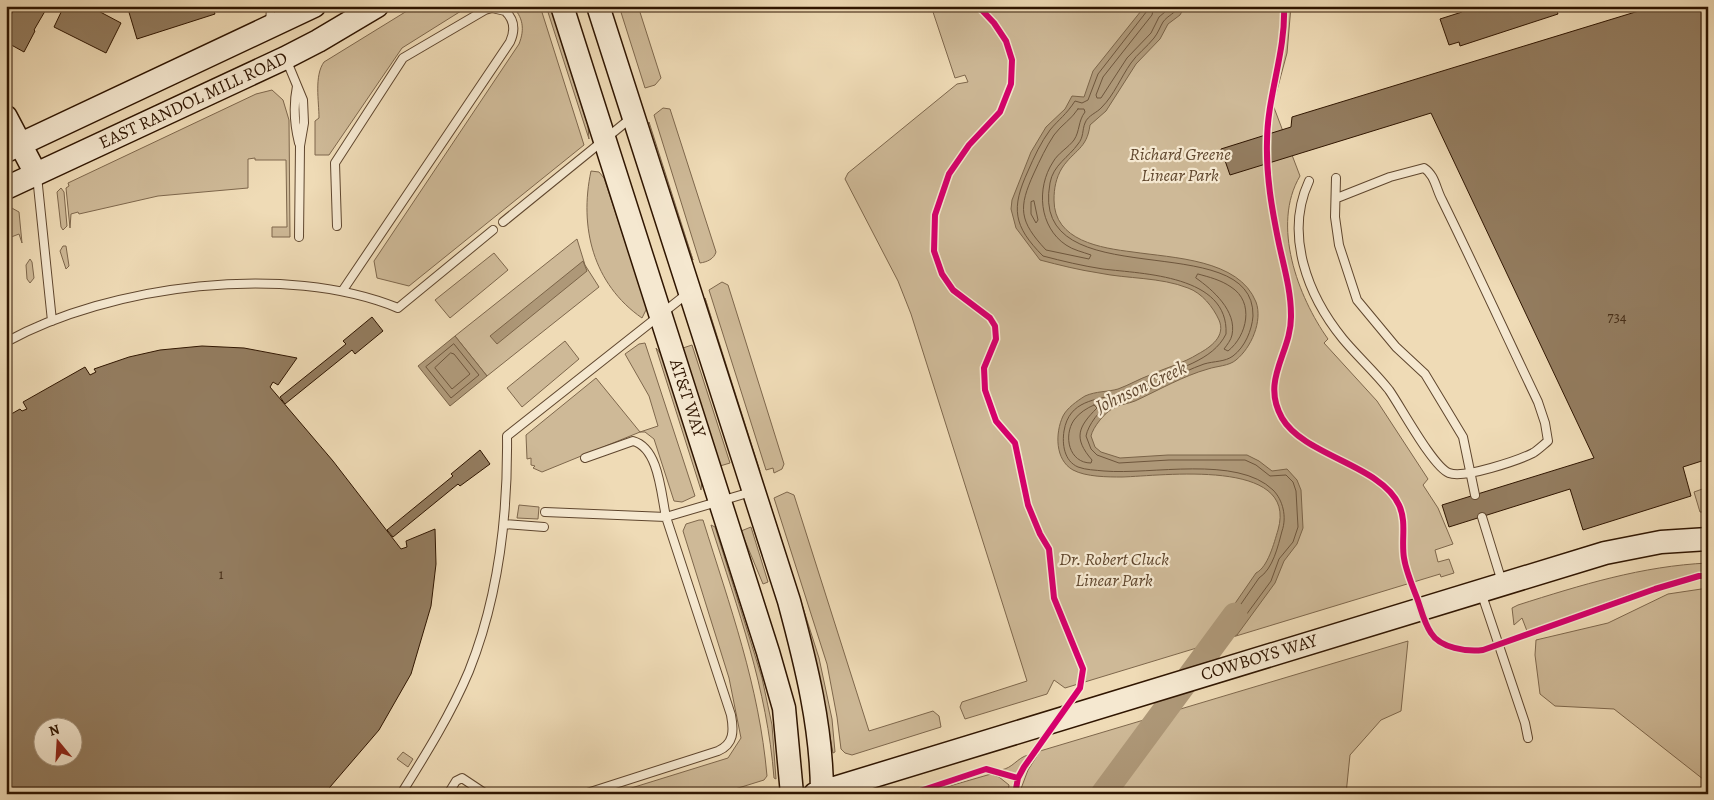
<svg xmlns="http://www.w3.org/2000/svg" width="1714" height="800" viewBox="0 0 1714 800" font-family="Alegreya,serif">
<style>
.green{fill:#ceb997;stroke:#7e674c}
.water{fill:#ae9878;stroke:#7b6448}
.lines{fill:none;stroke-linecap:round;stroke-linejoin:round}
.shore{stroke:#6e563c;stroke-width:1}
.river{stroke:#ae9878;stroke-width:25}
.building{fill:#937c5f;stroke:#2f1500;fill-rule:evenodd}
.lane-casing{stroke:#5f462e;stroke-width:10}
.secondary-casing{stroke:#2f1500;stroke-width:25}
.lane{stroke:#f5e8d0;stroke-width:8}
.secondary{stroke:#f5e8d0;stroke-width:22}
.cycleway-casing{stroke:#f5e8d0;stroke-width:9}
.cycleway{stroke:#d6006c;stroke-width:6}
.labels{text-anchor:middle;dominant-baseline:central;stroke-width:4.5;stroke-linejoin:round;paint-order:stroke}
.number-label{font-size:15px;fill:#482f18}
.street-label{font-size:18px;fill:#2f1500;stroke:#f5e8d0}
.park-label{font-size:18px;font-style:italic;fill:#5f462d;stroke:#f5e8d0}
.water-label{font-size:19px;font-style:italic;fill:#624930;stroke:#f5e8d0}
</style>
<rect width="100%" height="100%" fill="#efdbb6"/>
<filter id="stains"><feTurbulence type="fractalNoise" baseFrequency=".004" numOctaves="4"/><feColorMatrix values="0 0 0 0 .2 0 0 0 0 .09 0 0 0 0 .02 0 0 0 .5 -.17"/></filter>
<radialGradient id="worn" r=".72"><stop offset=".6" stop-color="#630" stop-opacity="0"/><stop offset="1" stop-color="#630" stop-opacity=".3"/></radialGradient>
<!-- green -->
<path class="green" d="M415,6H469L402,48L329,155H315V121L319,118C319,101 314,76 324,62Z
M512,6H540L584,145L409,286L377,278L374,261L519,44C525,29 523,17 512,6Z
M546,6H550L588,126L589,139Z
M619,6H638L661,78L655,85L645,88Z
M931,6H1291L1287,53L1273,105L1300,176C1271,225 1298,297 1328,339L1324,343L1377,401L1428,479L1423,485L1438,508L1453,544L1435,550L1438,562L1449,559L1454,573L1441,577L1440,574L1065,688L1054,680L1047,694L965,719L960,707L962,702L1027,681L911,314L898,281L845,179L848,173L957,84L968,82L965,75L955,78Z
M272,90L283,100L289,120L290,237H272V227H287L286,160H255V158L248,159V188L158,196L79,214L78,212L71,214L70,228L66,188L69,186L68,183L256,94Z
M663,108L670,109L716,252C714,259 707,262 700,263L654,115Z
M649,122L693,260L648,128Z
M591,171L599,172L604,178L647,308L642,318C593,284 579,227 591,171Z
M61,188L64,192L67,226L63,230L61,227L57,192Z
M10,207L19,212L22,243L19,234L6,239V209Z
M577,239L585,265L599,287L487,376L455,336Z
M63,246H66L69,266L66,269L60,251Z
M494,253L508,270L450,318L435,300Z
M30,259L32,262L34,278L30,283L27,279L26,265Z
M722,282L728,285L784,464L782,469L774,473L773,468L766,470L709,290Z
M705,298L760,471L758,470Z
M565,341L579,359L522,407L507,388Z
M645,343L695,496L682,502L674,501L654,439L645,432H640L542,472L533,468L535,466L531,465V458L527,459L526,435L596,378L640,432L658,426L649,396L625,354L639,344Z
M692,345L730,463L720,466L683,348Z
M656,348L661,354L702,481L701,490Z
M1708,487V512H1700L1694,492Z
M787,492L794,495L869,731L933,711L939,716L941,727L852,755L845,753L841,749L837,717L827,664L774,498Z
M770,504L819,658L832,719L835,752L833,753L817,665Z
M519,505L539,507L538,519L517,518Z
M699,520H703C730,607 759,685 767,776L764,780L719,794H612L728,758L741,738L729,678L683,531L686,524Z
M711,525L715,527L762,678L772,725L776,779L774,778C767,688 738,610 711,525Z
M751,527L768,582L763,584L741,531Z
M1708,563V573L1694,574L1629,594L1527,631L1522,618L1514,625L1512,608L1518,605C1581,585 1642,566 1708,563Z
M1708,588V783L1614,709L1555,706L1540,694L1535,655L1536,640L1608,623L1668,594Z
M1408,641L1401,711L1381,720L1350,755L1346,794H1019L1028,770L1040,751Z
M403,752L413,759L408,767L397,759Z
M1028,755L1016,775L1001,770C1013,768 1017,758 1028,755Z
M991,774L999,777L1009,785L1008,794H922Z"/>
<!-- water -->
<path class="water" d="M1145,6H1185L1180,15L1168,24L1160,39L1136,64L1106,111L1090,125C1087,149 1074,150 1062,168C1056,178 1054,188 1054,200C1054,241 1101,248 1133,252C1173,258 1239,259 1256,302C1263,321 1251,348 1236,360C1229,366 1217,366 1208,369C1183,376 1159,390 1135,401C1128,404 1120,404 1114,408C1105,412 1093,427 1091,436L1095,447L1101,452L1120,458L1168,455H1247L1259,461L1272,471L1287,469L1297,480L1301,490L1303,528L1297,544L1284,561L1275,583L1237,635L1207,644L1256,573C1268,567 1274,543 1278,530C1299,457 1161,476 1122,477C1108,477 1086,477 1073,470C1055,460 1055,433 1063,416C1067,408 1077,401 1085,396C1096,391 1108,392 1118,389C1129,385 1139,379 1150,375C1165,368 1184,363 1198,354C1211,347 1226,336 1219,320C1213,307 1202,293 1188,288C1160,277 1128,279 1099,273C1079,270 1059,265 1040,260L1016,228L1011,209L1012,200L1031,152L1046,127L1065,109L1072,96L1084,97L1093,71Z
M583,261L587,271L497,344L490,336Z
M455,336L487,376L450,406L418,366Z"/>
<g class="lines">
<!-- shore -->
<path class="shore" d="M1148,6L1147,11L1098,74L1088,100L1082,103L1075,101C1066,115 1059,119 1050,130C1041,142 1034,157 1028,171C1011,208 1013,226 1043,256C1062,261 1083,266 1103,269C1143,274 1229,275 1226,334C1213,361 1176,369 1150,380C1140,384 1130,391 1119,394C1096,400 1069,400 1064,431C1062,444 1064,461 1078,467C1086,470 1095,470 1104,471C1151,475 1237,455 1273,490C1283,500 1287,517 1282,531C1278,546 1273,569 1259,578L1223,630L1226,633L1235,630L1271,581L1279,559L1293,542L1298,527L1296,491L1293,482L1286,475L1270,476L1256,465L1245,460H1169L1119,463L1097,455L1091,449L1086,436C1088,425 1100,409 1110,404C1117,400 1125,400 1132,397C1156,387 1179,373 1204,364C1214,361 1225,362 1233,356C1245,347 1252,330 1253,316C1255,224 1028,300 1050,183C1053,165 1069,157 1078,144C1084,137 1082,130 1085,123C1088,115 1097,113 1102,107C1114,95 1121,77 1131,63C1137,54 1147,47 1154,38C1158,33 1160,27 1163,22C1168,15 1175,14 1179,6
M1154,6L1152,15L1103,77L1096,95L1097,98H1101L1127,58L1151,33L1159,17L1172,6
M1078,109H1084L1085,112C1078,121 1080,131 1074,140C1068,148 1058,153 1053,162C1036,188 1039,227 1066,245C1073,250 1083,252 1091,255L1089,259L1046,250C1019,221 1018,208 1034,173C1040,160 1046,147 1054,135C1061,125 1072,119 1078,109Z
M1034,201L1038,220L1036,223L1031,214V202Z
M1198,274C1209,277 1221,280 1231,287C1255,302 1247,336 1228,351L1224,349C1227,345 1231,340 1232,335C1237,311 1213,290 1196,278Z
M454,344L479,375L451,398L426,367Z
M451,353L454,354L470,374L452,389L435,368Z
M1094,405L1097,408C1078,427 1073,438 1092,460L1091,463C1069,463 1063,436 1074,420C1079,413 1087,408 1094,405Z"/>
<!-- river -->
<path class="river" d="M1103,794L1235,615"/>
</g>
<!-- building -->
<path class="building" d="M12,6H48L34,30L35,31L24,52L6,42V17L10,18L13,11L10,10Z
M64,6H89L121,23L106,53L54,27Z
M136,6H212L215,14L137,39L128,9Z
M1460,6H1555L1558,14L1460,46L1459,42L1449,45L1440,19L1462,12Z
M1655,6H1708V459L1683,467L1691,496L1583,530L1570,489L1449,527L1442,505L1594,458L1431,113L1230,175L1221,149L1291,127L1292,117Z
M372,317L383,331L355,354L352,350L285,404L280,397L346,344L343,341Z
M202,346L244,348L297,358L278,385L273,382L270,387L333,461L401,549L407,547L406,541L435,529L436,564L431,606L411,674L379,730L324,794H6V417L20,409L22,411L27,409L23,402L85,367L90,375L96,372L94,369L129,357L160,350ZM42,728H72V758H42Z
M480,450L490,464L460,486L458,484L393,537L387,530L453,476L451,474Z"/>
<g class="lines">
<defs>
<path id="lane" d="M270,24L271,6
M286,59L303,100L304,123L300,146L299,237
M297,86C293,106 294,123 299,143
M37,176L52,321
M1336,178L1335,217L1339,245L1357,300L1396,347L1425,374L1463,437L1475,495
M1309,181C1284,235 1308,296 1343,339C1358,357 1375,372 1389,390C1401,407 1433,467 1449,473C1464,479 1519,460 1533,453C1538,450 1543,445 1548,441L1545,423L1538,402C1506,335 1475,267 1442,200C1436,189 1435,175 1424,168L1390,177L1337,198
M503,222L631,118
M337,226L335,163L403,58L485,10L492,8L505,11C515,20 515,31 510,42L343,290
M6,342C110,285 286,262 398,308L493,230
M545,512L666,517C661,494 659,448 633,441L585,458
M1482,517L1502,582
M504,524L544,527
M1481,592L1525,723L1528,738
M401,794C426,754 451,714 469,671C499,596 508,516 507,436L688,293
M448,794L456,781L462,778L486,794
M584,794L718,751C734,744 734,731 731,715L666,517L751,492"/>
<path id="secondary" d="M562,6L768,652L784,708L792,794
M598,6L789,601C806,664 822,728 822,794
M6,117L36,174
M6,151L314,6
M6,188L285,58L318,41L377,6
M815,794L1605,553L1661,542L1708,539"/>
</defs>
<!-- lane casing -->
<use href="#lane" class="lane-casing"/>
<!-- secondary casing -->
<use href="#secondary" class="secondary-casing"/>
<!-- lane -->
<use href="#lane" class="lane"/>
<!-- secondary -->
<use href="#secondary" class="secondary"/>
<defs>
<path id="cycleway" d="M978,6L994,23L1006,41L1012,60L1011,84L1000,112L969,145L949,174L935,215L934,251L942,274L953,290L990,318L995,326L996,339L984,368L985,390L996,421L1015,443L1028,505L1040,534L1049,549L1054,598L1083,669L1080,688L1024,767L1018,778L1015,794
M1284,6C1286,52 1267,96 1267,142C1266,176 1272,210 1279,244C1284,267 1291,291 1291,315C1292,353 1260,379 1282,418C1304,456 1381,465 1399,505C1407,522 1401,540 1404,558C1406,571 1412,585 1417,598C1421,609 1424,623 1431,633C1440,648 1467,652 1483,650L1655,589L1699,576H1708
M911,794L986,769L1018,778"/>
</defs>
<!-- cycleway casing -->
<use href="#cycleway" class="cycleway-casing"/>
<!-- cycleway -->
<use href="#cycleway" class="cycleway"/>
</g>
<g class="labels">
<!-- number labels -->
<g class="number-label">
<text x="1617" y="317">734</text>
<text x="221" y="574">1</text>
</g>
<!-- street labels -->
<g class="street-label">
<text transform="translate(193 100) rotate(-25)">EAST RANDOL MILL ROAD</text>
<text transform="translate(688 398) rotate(72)">AT&amp;T WAY</text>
<text transform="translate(1259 657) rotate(-17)">COWBOYS WAY</text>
</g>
<!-- park labels -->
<g class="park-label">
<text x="1180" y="154">Richard Greene<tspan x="1180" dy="21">Linear Park</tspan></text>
<text x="1114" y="559">Dr. Robert Cluck<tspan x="1114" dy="21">Linear Park</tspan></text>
</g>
<!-- water labels -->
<g class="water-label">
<text transform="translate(1141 387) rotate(-25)">Johnson Creek</text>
</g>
</g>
<!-- margin -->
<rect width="1714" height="800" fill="none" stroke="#efdbb6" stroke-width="25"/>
<rect x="8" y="8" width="1699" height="785" fill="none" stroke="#2f1500" stroke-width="2.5"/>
<rect x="12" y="12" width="1689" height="775" fill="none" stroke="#2f1500"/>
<!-- north arrow -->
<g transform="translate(58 742) rotate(342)"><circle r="24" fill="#f5e8d0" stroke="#a6947d"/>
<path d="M0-4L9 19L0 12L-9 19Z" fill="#8f2418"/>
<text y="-8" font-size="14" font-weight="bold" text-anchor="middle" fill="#2f1500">N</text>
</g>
<rect width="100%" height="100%" filter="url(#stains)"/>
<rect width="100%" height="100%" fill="url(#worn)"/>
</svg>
